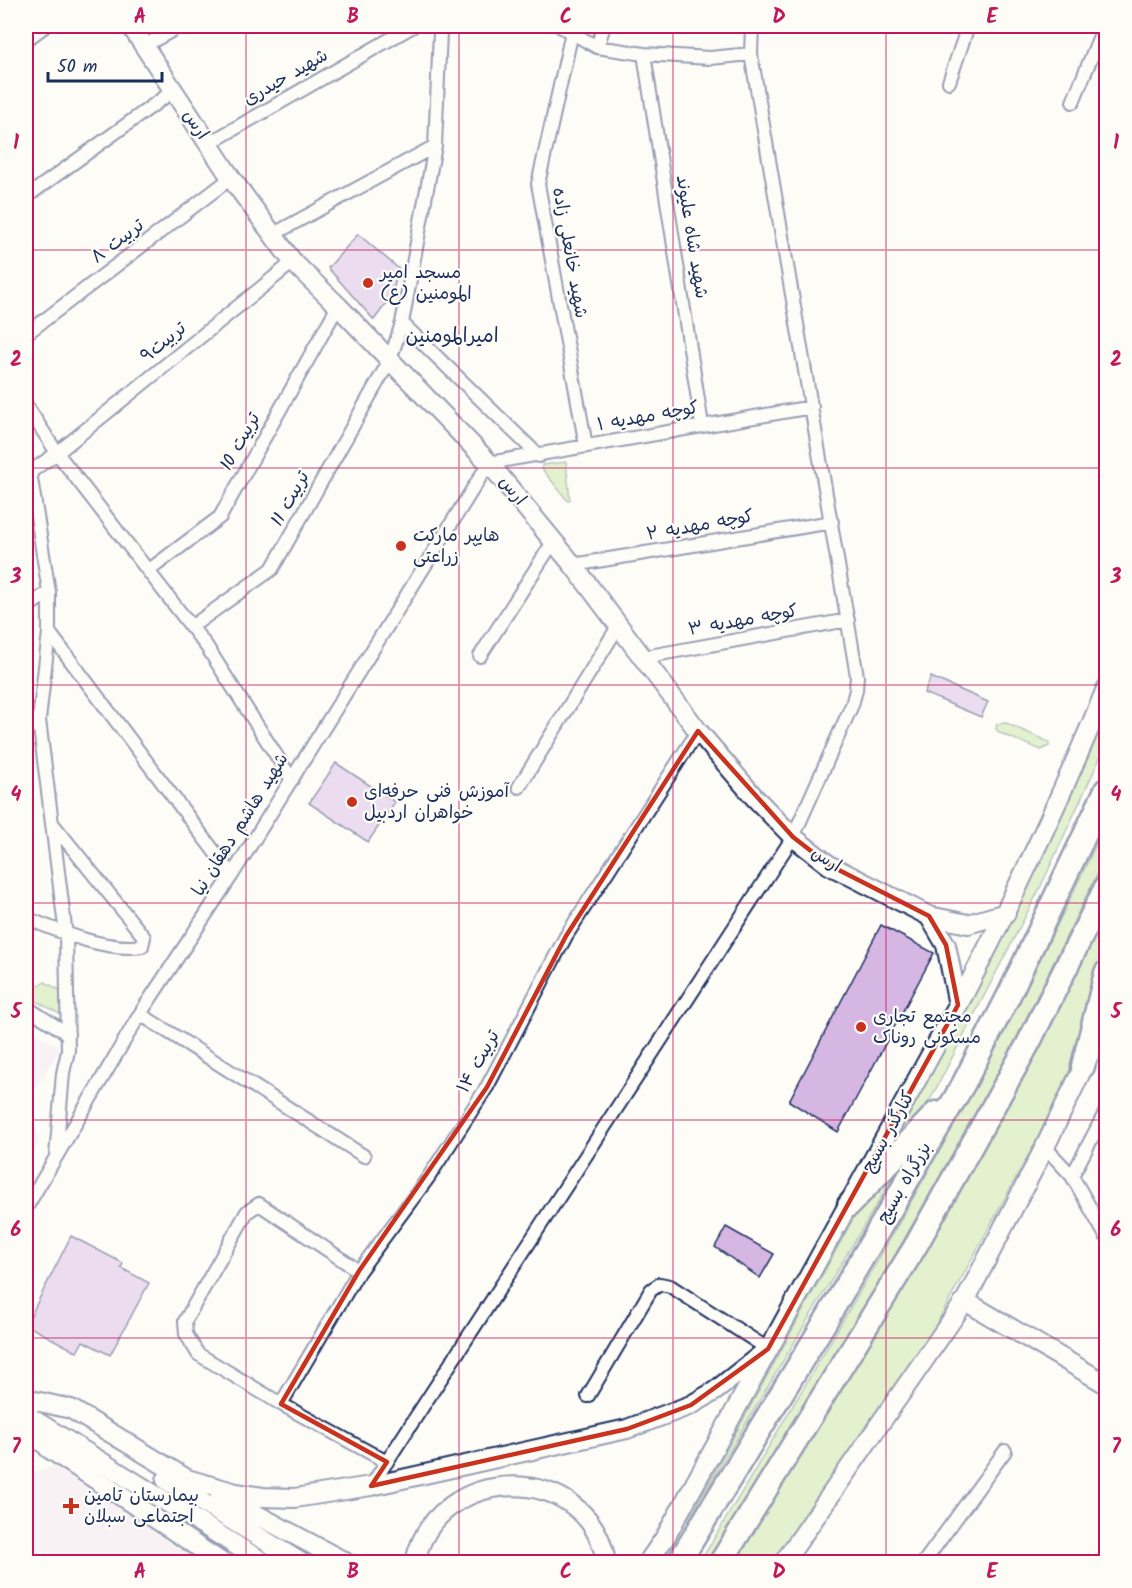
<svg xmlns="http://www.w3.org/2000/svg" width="1132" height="1588" viewBox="0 0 1132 1588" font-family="Kalam,'Playpen Sans Arabic',sans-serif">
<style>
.built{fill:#f1e7f1}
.green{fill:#c3e49d;stroke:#6f8a7e;stroke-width:1.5}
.building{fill:#d6b7e4;stroke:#1b2f5e;stroke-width:1.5}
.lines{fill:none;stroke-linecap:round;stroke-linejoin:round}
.street-casing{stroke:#1b2f5e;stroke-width:16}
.secondary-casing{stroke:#1b2f5e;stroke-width:22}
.highway-casing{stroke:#1b2f5e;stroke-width:27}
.street{stroke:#fdfcf7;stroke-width:12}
.secondary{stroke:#fdfcf7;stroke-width:18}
.highway{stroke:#fdfcf7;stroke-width:22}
.marked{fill:none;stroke:#c8321e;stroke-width:4.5;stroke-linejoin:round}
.grid{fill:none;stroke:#c2185b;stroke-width:1.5;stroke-opacity:0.55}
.poi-dot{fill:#c8321e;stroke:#fdfcf7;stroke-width:2}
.labels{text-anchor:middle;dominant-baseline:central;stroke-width:4.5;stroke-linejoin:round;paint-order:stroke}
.street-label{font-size:18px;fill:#1b2f5e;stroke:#fdfcf7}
.poi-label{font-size:18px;fill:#1b2f5e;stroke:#fdfcf7;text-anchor:start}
.neighbourhood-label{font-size:20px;fill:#1b2f5e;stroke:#fdfcf7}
.neatline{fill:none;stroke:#c2185b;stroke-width:2}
.grid-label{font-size:20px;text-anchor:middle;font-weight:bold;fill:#c2185b}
</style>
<rect width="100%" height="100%" fill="#fdfcf7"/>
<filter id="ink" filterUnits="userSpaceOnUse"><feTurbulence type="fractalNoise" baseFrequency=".0167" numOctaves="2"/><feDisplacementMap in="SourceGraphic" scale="12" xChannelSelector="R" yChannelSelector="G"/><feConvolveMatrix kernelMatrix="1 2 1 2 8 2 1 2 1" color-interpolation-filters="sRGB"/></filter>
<g filter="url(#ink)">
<!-- built -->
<path class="built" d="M26,1028L61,1048L27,1101L40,1142L26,1162Z
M55,1466L203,1562H134L130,1559L127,1562H26L33,1541L26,1538V1474Z"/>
<!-- green -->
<path class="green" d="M566,462L570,500L568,501L542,469V465Z
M1106,708V745L1040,888L930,1100L891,1145C968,1002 1046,860 1106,708Z
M1006,723L1049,742V746L1041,750L1000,733L996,729L997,724Z
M1106,822V856L998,1075L839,1353L710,1562H700C806,1384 913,1207 1008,1022C1042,955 1076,891 1106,822Z
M1106,911V941L1086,1036L1036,1141L918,1358L780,1562H733L912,1269Z
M45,982L61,991L62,1015L32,999L38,985Z
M905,1157L687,1522L858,1210Z"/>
<!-- building -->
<path class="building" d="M358,234L399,269L391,297L374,320L328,268Z
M931,677L988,702L981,717L924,693Z
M336,763L395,802L368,842L309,803Z
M881,925L934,953L838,1132L789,1101Z
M726,1227L774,1254L760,1278L715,1247Z
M71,1236L123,1263L121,1268L149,1283L110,1355L83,1341L77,1352L26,1325Z"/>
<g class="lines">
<defs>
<path id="street" d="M572,32L538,184L586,446
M26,40L45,26
M144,46L180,26
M597,47L604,26
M644,54L702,425
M751,54L752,26
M949,82L968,26
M1073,102L1104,26
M208,144L413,26
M26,197L173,91
M272,235L435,146
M402,323L539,456
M26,334L231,178
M26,405L57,453L207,647L292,780
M30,472L49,592V632L39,720L66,935L68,1051L63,1073L56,1156
M26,475L57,453L293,262
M573,565L832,522
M148,571L220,517L338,306
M26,608L49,592
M191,627L272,569L390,360L402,323L435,146L440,32L439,26
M49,632L232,875
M480,656L553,542
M644,657L848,620
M26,731L39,720
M519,787L619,625
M26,918C58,931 107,952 142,946L144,937L52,823
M26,1007L68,1034
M140,1014L364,1156
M1045,1147L1072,1176L1106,1111
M1072,1176L1106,1236
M26,1208L140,1014L232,875L489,463L812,407
M359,1271L259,1204L247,1212L185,1321L186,1334L198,1354L281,1404L387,1462
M588,1396L651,1290L660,1284L670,1286L768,1349
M281,1404L359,1271L428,1178L487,1087L566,936L698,731
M26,1439L47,1447
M371,1486L793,837L852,705L856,690L857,676L751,54L710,58L644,54L597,47L560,26
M924,1562L1005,1451"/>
<path id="secondary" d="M131,26L231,178L293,262L338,306L489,463L573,565L698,731L755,798L793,837L829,865L929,916L968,924L1006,913
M929,916L946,945L958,1005
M965,1301L1106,1384
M31,1400L71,1409L187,1479L236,1493L263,1497L295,1498L371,1486L627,1429L691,1405L715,1391L762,1354
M26,1415L263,1562
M30,1422L48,1448L221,1562
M166,1480L300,1562
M220,1495L345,1562
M415,1562C436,1462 590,1460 606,1562
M648,1562L666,1536L964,994C1016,894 1063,793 1106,689
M784,1562L965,1301L1045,1147L1106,1020"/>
<path id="highway" d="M1083,1066L1106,973
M849,1205L936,1113
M679,1562L825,1322L964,1083L1010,993L1106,790
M721,1562L915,1247L1028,1044L1106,887"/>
</defs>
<!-- street casing -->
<use href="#street" class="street-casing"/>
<!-- secondary casing -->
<use href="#secondary" class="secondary-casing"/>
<!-- highway casing -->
<use href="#highway" class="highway-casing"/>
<!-- street -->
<use href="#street" class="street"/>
<!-- secondary -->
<use href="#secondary" class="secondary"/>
<!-- highway -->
<use href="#highway" class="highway"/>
</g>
</g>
<!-- marked area -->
<path d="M0 0H1132V1588H0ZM698,731L793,837L829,865L929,916L946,945L958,1005L768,1349L691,1405L627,1429L371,1486L387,1462L281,1404L359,1271L487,1087L566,936Z" fill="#fdfcf7" fill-opacity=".55" fill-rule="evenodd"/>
<path class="marked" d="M698,731L793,837L829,865L929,916L946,945L958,1005L768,1349L691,1405L627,1429L371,1486L387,1462L281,1404L359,1271L487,1087L566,936Z"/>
<!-- grid -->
<path class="grid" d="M246,26V1562M459,26V1562M673,26V1562M886,26V1562M26,250H1106M26,468H1106M26,685H1106M26,903H1106M26,1120H1106M26,1338H1106"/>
<!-- markers -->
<g class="poi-dot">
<circle cx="368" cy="283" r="6"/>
<circle cx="401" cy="546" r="6"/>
<circle cx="352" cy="802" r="6"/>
<circle cx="861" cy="1027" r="6"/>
<path d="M68 1497h6v6h6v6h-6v6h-6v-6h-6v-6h6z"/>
</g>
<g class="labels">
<!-- street labels -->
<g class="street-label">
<text transform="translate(286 78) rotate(-30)">شهید حیدری</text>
<text transform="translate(195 125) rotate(56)">ارس</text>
<text transform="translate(691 237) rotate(81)">شهید شاه علیوند</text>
<text transform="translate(118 242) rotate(-37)">تربیت ۸</text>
<text transform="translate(569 253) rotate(80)">شهید خانعلی زاده</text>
<text transform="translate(164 343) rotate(-39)">تربیت۹</text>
<text transform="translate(648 417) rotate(-10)">کوچه مهدیه ۱</text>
<text transform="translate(241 442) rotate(-61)">تربیت 10</text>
<text transform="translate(512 491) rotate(51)">ارس</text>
<text transform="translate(291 499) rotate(-61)">تربیت 11</text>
<text transform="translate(700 526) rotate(-10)">کوچه مهدیه ۲</text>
<text transform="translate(743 621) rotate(-10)">کوچه مهدیه ۳</text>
<text transform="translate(241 825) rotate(-58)">شهید هاشم دهقان نیا</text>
<text transform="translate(826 860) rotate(33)">ارس</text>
<text transform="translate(479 1062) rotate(-61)">تربیت ۱۴</text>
<text transform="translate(889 1132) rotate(-61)">کنارگذر بسیج</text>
<text transform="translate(905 1183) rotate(-60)">بزرگراه بسیج</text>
</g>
<!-- poi labels -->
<g class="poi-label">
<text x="380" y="273">مسجد امیر<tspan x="380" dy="21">المومنین (ع)</tspan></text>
<text x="413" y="536">هایپر مارکت<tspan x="413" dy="21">زراعتی</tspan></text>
<text x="364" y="792">آموزش فنی حرفه‌ای<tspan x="364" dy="21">خواهران اردبیل</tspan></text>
<text x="873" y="1017">مجتمع تجاری<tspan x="873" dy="21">مسکونی روناک</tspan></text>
<text x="84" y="1496">بیمارستان تامین<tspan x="84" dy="21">اجتماعی سبلان</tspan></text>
</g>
<!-- neighbourhood labels -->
<g class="neighbourhood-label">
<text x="452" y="337">امیرالمومنین</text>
</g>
</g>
<!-- margin -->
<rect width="1132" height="1588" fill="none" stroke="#fdfcf7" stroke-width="66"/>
<!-- scale -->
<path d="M48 72v9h114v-9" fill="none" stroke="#1b2f5e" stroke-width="3"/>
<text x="57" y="72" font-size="18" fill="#1b2f5e" stroke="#fdfcf7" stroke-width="4.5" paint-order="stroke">50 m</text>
<rect x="33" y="33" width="1066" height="1522" class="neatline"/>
<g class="grid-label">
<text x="140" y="23">A</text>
<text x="353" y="23">B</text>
<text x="566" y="23">C</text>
<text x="779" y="23">D</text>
<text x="992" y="23">E</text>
<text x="16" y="149">1</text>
<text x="1116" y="149">1</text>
<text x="16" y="366">2</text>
<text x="1116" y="366">2</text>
<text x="16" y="583">3</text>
<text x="1116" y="583">3</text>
<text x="16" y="801">4</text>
<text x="1116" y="801">4</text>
<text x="16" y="1018">5</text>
<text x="1116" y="1018">5</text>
<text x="16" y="1236">6</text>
<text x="1116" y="1236">6</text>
<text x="16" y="1453">7</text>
<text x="1116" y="1453">7</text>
<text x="140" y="1578">A</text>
<text x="353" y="1578">B</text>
<text x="566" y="1578">C</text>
<text x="779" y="1578">D</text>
<text x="992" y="1578">E</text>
</g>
</svg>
